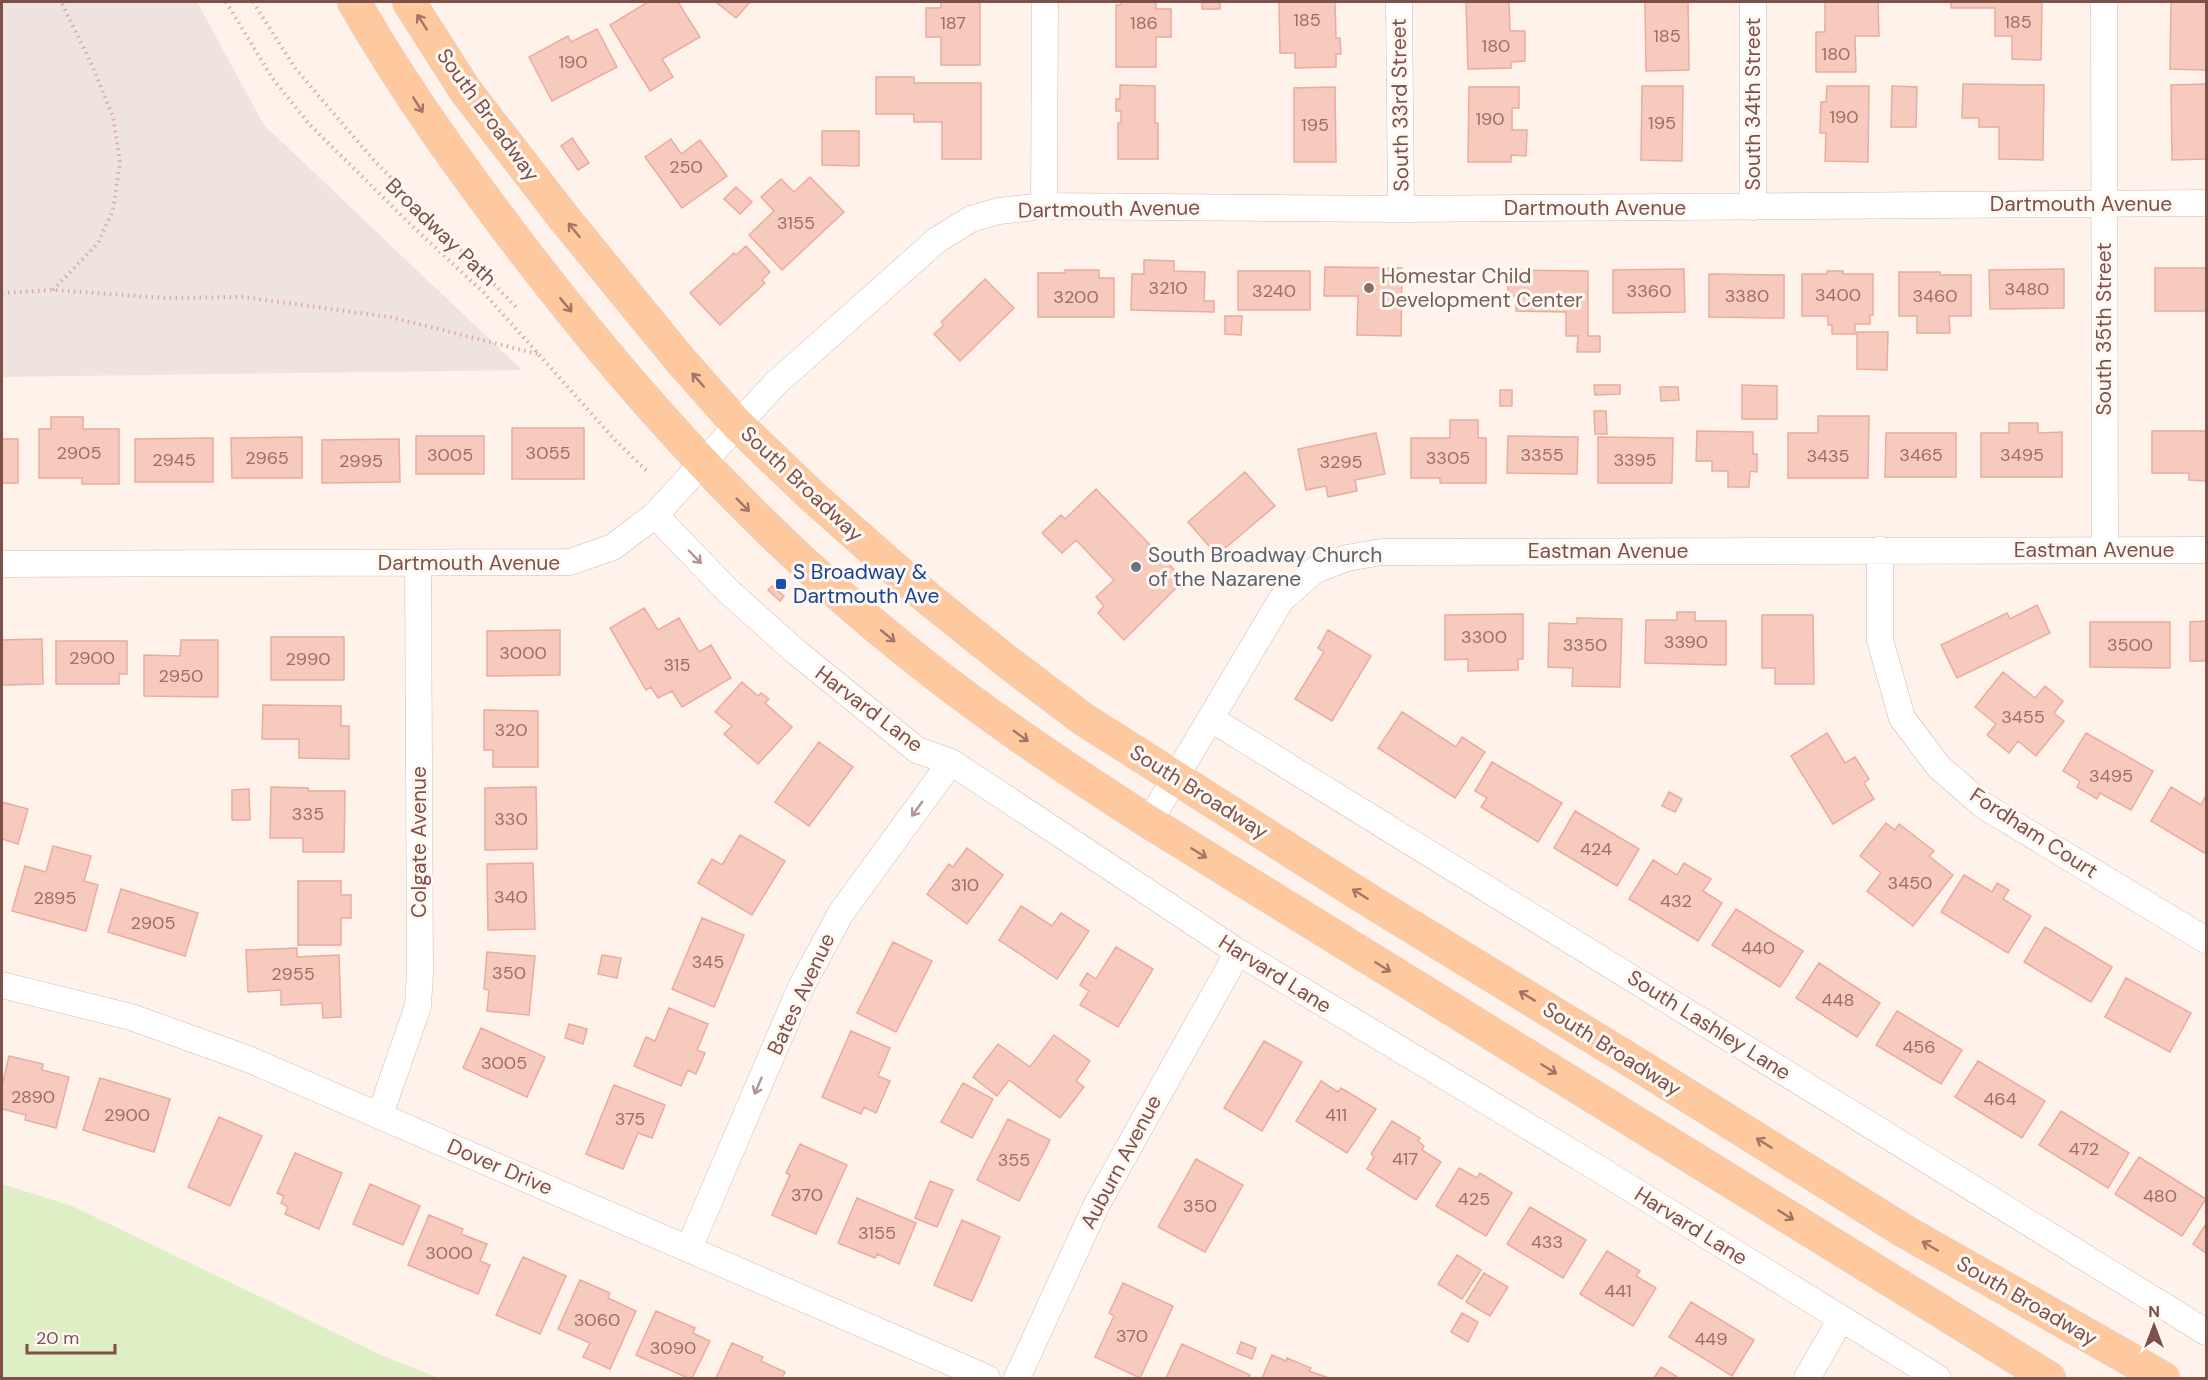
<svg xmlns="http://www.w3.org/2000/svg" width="2208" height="1380" viewBox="0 0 2208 1380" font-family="'DM Sans',sans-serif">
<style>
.industrial{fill:#eee3df}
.green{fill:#deefc5}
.building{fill:#f7cabe;stroke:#ecab9c;stroke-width:1.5}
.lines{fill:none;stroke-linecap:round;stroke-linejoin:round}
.minor-casing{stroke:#d5b9b0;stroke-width:27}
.primary-casing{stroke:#dbcecc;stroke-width:34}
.path{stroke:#ddaca0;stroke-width:4;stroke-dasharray:1.5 4.5;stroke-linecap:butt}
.minor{stroke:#fff;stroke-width:26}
.primary{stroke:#ffc9a0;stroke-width:33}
.oneway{stroke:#a47563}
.oneway2{stroke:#b19792}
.education-dot{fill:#8d6e63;stroke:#fff7f2;stroke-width:2}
.worship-dot{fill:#6b7280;stroke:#fff7f2;stroke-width:2}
.transit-dot{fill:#1a4fb4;stroke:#fff7f2;stroke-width:2}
.labels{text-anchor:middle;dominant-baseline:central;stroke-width:6;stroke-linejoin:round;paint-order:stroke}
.number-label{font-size:18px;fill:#9c6f66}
.street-label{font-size:21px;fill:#7d5149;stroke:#fff7f2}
.education-label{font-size:21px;fill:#785e54;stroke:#fff7f2;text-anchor:start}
.worship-label{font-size:21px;fill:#5b616d;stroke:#fff7f2;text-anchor:start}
.transit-label{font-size:21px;fill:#164399;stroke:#fff7f2;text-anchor:start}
</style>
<rect width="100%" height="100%" fill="#fef2ea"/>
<!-- industrial -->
<path class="industrial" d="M2,2H197L264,125L522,370L2,377Z"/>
<!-- green -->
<path class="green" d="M2,1184L72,1206L383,1356L439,1378H2Z"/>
<!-- building -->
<path class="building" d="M648,2H678L700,37L662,59L673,77L650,91L610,25Z
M716,2H750L736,18Z
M941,2H980V65H941V37H926V8H941Z
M1121,2H1156V9H1171V37H1156V67H1116V5H1121Z
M1202,2H1220V9H1202Z
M1279,2H1335L1336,38H1340L1341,54H1336V67L1295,68V53H1280Z
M1466,2H1509L1510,31H1525V61L1511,62V68L1468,69Z
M1645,2H1688L1689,70L1646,71Z
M1825,2H1878L1879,36H1855L1856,72H1816V32H1825Z
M1951,2H2042L2041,60L2012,59V36H1995V8H1951Z
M2171,2H2206V70L2170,69Z
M597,29L617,67L552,101L529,57L568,36L571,42Z
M876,77H914V83H981V159H942V122H914V114H876Z
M1963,84L2044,85L2043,160L1999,159V127H1979V118H1962Z
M2206,84V159L2172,160L2171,85Z
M1120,85L1155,86V123H1158V159H1118V123H1121V111H1116V99H1120Z
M1642,86H1683L1682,161L1641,160Z
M1827,86H1869L1868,162L1825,161L1826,133H1820L1821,102H1826Z
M1892,86L1917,87L1916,127H1891Z
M1335,87L1336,162H1294V88Z
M1469,87H1519V108H1512V130H1527L1526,156L1511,155V162H1468Z
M822,131H859V166L822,165Z
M572,138L589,163L578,170L561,146Z
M671,139L681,154L700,140L727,176L682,208L645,157Z
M810,177L844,212L782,270L749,235L774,211L761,197L781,179L794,192Z
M736,187L752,202L740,214L724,199Z
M746,246L770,272L762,280L765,283L720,325L690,293L734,253L736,255Z
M1144,260L1174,261V271L1205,272L1204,301H1214V312L1131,310L1132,274H1144Z
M1325,267L1402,268L1401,336L1357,335L1358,296H1324Z
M2155,268H2206V311H2155Z
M1684,269L1685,312L1613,313V270Z
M2064,269V308L1990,309L1989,270Z
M1065,270H1099V278H1114V317H1038V273H1065Z
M1508,270L1588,271V336H1600V352H1577L1578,336H1566V312L1516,311V296H1508Z
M1238,271H1310V310H1238Z
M1827,271H1843V274H1873V315H1870V324H1855V334H1832V325H1828V316H1802V274H1827Z
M1899,272H1940V275H1971V316H1949L1950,333H1917V316H1899Z
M1709,274L1784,275V318L1709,317Z
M985,279L1014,308L960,361L934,334L944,325L941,322Z
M1225,316H1242L1241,335L1225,334Z
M1857,332H1888L1887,370L1857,369Z
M1594,385H1620V394L1595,395Z
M1742,385L1777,386V419H1742Z
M1660,387H1678L1679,400L1661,401Z
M1500,390H1512V406H1500Z
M1594,411H1606L1607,434H1595Z
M1818,416H1869L1868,478H1788V433H1818Z
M51,417H83V429H119V484H82V478H39V429H51Z
M1450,420H1478V438H1486V483H1440V478H1411V438H1450Z
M2009,423H2038V433L2062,432V477H1981V433H2009Z
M512,428H584V479H512Z
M1697,431L1753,432V454H1757V472L1750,471L1749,487H1728V471H1712V461H1696Z
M2152,431H2206V481L2189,480V473H2152Z
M1376,433L1385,474L1355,480L1357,491L1328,497L1326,486L1306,490L1298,449Z
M1886,433H1956V477H1885Z
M416,436H484V474H416Z
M1508,436L1578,437L1577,474L1507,473Z
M302,437V478H232L231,438Z
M1598,437L1673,438L1672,483H1598Z
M213,438V482H135V439Z
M2,439H18V483H2Z
M399,439L400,482L322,483V440Z
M1245,472L1275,506L1217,555L1188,522Z
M1096,489L1184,580L1124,640L1098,613L1104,606L1096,597L1114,580L1076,540L1062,553L1042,533L1061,515L1065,519Z
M772,586L784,596L780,601L768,590Z
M2037,605L2050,633L1957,678L1941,645L2007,613L2010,619Z
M644,608L658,630L679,618L699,652L711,645L731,678L682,707L672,691L658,698L651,687L646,690L610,628Z
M1677,612H1695V621H1726V665L1645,663L1646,620H1677Z
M1523,614V659H1518V670L1468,671V659L1445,660V615Z
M1762,615H1813L1814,684H1775V668H1762Z
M1577,618L1622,619L1620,687L1572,686L1573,668L1548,667L1549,623L1577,624Z
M2206,621V661H2190V622Z
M2090,622H2170V668L2090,667Z
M560,630V675L487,676V631Z
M1328,630L1371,656L1332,721L1295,699L1324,652L1318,648Z
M271,637H344V680H271Z
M42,639L43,684L2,685V640Z
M181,640H218V697L144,696V655L180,656Z
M56,641H127V674H119V684H56Z
M2003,672L2035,698L2045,686L2063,701L2054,713L2064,721L2036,756L2018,741L2009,753L1987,735L1996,724L1975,707Z
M742,682L758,696L761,693L769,699L765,703L792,727L758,764L724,734L732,726L715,712Z
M263,705L341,706V726H349V759L299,758V739H262Z
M484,710L538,711V767H493V750H484Z
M1402,712L1456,747L1462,737L1485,752L1455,798L1378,748Z
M1827,733L1845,763L1855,757L1869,779L1864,783L1874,799L1833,824L1791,756Z
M2086,733L2153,771L2131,810L2100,793L2097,799L2077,787L2080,781L2063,771Z
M819,742L853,767L809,826L775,802Z
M1492,762L1562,803L1538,842L1481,807L1487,798L1475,791Z
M271,787L308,788V791H345L344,852H303V838H270Z
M536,787L537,849L485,850V788Z
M2171,787L2201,805L2206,795V854L2151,821Z
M249,789L250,820H232V790Z
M1669,792L1682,799L1675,812L1662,806Z
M2,802L28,809L18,844L2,839Z
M1575,811L1639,849L1617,886L1554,848Z
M1886,823L1895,830L1899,824L1934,851L1929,856L1953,875L1913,926L1867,891L1881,873L1860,856Z
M740,835L785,861L752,915L698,883L712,859L722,865Z
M53,846L91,856L84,881L98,885L86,931L12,911L25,866L46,872Z
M967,848L1003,875L967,924L927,894L949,864L953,867Z
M1653,860L1677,875L1684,863L1711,879L1703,891L1722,903L1698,941L1629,899Z
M533,863L535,929L488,930L487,864Z
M1964,875L1992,892L1997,883L2009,890L2003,899L2031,916L2008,953L1941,912Z
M298,881H341V895H351V918H341V945H298Z
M121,889L198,913L185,956L108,932Z
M1021,906L1052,926L1061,913L1089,931L1057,979L999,940Z
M1736,909L1803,951L1780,987L1712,945Z
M702,918L744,935L714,1007L672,989Z
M2045,927L2112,967L2091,1002L2024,962Z
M893,942L932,961L896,1032L857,1013Z
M1116,947L1153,969L1118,1027L1080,1005L1089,991L1080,985L1087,973L1096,979Z
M297,948V957L339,955L341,1017L323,1018L322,1003L281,1005V990L248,992L246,950Z
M487,952L535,956L529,1015L487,1011L489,990L484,989Z
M602,955L621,958L617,978L598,974Z
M1819,963L1880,1003L1857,1037L1796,998Z
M2126,978L2191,1013L2170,1052L2105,1017Z
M669,1008L708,1024L697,1050L705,1053L696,1074L688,1070L681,1086L634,1066L646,1037L655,1041Z
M1897,1011L1962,1050L1941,1084L1876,1045Z
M569,1024L587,1029L583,1044L565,1038Z
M481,1028L545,1057L527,1097L463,1068Z
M851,1031L890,1048L878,1076L890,1081L876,1113L864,1107L861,1114L822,1097Z
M1054,1035L1090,1061L1076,1081L1084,1087L1060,1118L1009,1080L997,1096L973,1077L998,1044L1030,1067Z
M1264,1041L1302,1062L1262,1131L1224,1108Z
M9,1056L43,1064L42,1070L69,1077L56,1128L25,1120L26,1115L2,1109V1086Z
M1978,1061L2045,1101L2022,1138L1955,1097Z
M100,1078L170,1099L154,1152L83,1130Z
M1321,1081L1338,1092L1341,1088L1376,1109L1347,1153L1296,1121Z
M963,1083L993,1099L972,1138L941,1122Z
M614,1085L665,1105L652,1138L638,1133L623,1169L586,1154Z
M2061,1111L2129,1153L2108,1188L2039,1145Z
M219,1117L262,1136L230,1206L188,1187Z
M1008,1119L1050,1140L1019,1201L977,1180Z
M1392,1121L1420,1138L1418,1141L1424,1146L1422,1150L1441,1162L1416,1200L1367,1169L1374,1157L1371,1154Z
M800,1144L847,1165L816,1234L772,1215L790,1175L786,1173Z
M295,1153L342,1173L319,1229L285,1214L288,1207L281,1203L284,1196L277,1193Z
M2139,1157L2206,1199L2182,1236L2115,1194Z
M1196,1159L1243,1185L1205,1252L1158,1227Z
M1459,1168L1477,1178L1480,1173L1512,1193L1486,1236L1436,1206Z
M930,1181L953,1190L937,1227L915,1218Z
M370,1184L420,1206L403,1245L353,1224Z
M857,1198L916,1223L899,1264L877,1254L875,1258L838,1243Z
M1530,1207L1586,1240L1563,1278L1507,1244Z
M429,1215L463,1229L461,1234L487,1244L480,1261L490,1265L478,1294L408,1265Z
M962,1220L1000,1237L972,1301L934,1285Z
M2206,1224V1253L2193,1244Z
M1607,1251L1640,1271L1636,1276L1656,1288L1633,1326L1580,1294Z
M1457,1255L1481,1270L1462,1299L1438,1284Z
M523,1257L566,1276L540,1334L496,1315Z
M1484,1273L1508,1287L1490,1316L1466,1302Z
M580,1280L610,1293L608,1298L636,1311L610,1369L583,1357L590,1343L558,1329Z
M1123,1283L1173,1306L1140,1378L1095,1357L1114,1316L1109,1313Z
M1691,1302L1754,1340L1732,1376L1669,1337Z
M656,1311L695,1328L693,1333L710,1341L692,1378H688L636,1355Z
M1462,1313L1478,1322L1468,1342L1451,1332Z
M1241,1342L1256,1348L1252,1359L1237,1353Z
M732,1343L763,1357L761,1361L785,1372L782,1378H716Z
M1182,1344L1250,1375L1248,1378H1166Z
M1272,1355L1286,1361L1287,1358L1311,1368L1309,1371L1329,1378H1262Z
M1661,1367L1679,1378H1654Z"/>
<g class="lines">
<defs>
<path id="minor" d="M1399,2L1401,209
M2104,2L2105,549
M1044,206L1045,2
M1753,207V2
M655,515L728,591L795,651L917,750L951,762L1238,952L1599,1169L1938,1378
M1880,550V640L1902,718L1939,767L1984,806L2206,940
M2,564L570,562L613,547L655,515L776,383L937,240L971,219L999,211L1044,206L1401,209L2206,203
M1211,719L2206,1332
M1149,822L1281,600L1315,570L1347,558L1382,552L2206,550
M2,985L131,1017L248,1059L987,1378
M380,1115L418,1006L420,972L418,563
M689,1248L801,987L841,913L951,762
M1017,1378L1097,1204L1238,952
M1807,1378L1841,1319"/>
<path id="primary" d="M354,2C405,91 465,174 527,255C643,406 767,541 916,659C990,718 1070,771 1149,822L2049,1378
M409,2L465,90L564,218L681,361L737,424L812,496L930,600L1005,660L1083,719L1370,901L1640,1066L1904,1231L2163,1378"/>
</defs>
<!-- minor casing -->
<use href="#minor" class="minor-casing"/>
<!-- primary casing -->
<use href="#primary" class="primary-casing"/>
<!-- path -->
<path class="path" d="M226,2L273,79L309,124L409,223L484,293L615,440L649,473
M253,2L295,68L370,156L516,307
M53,290L98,243L113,210L120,162L113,117L92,65L61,2
M2,293L53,290L166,298L243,297L390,317L538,354"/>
<!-- minor -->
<use href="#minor" class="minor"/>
<!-- primary -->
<use href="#primary" class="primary"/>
</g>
<!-- one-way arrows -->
<defs><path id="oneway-shaft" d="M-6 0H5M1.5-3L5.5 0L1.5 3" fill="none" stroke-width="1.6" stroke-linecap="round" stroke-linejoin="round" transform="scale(1.5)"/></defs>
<g class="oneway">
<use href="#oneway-shaft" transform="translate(422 22) rotate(-123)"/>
<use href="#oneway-shaft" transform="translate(418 105) rotate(58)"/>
<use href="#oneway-shaft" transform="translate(574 230) rotate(-129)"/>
<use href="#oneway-shaft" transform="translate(566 305) rotate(50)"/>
<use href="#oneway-shaft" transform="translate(698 380) rotate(-131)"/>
<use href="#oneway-shaft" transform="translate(743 505) rotate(45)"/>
<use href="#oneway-shaft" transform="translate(888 636) rotate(40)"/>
<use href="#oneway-shaft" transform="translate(1021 736) rotate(36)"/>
<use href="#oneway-shaft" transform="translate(1199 853) rotate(32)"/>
<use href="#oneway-shaft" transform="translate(1360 894) rotate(-148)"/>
<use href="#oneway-shaft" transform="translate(1383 967) rotate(32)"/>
<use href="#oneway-shaft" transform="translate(1527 996) rotate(-149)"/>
<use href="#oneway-shaft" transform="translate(1549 1069) rotate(32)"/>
<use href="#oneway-shaft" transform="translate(1764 1143) rotate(-148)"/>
<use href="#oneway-shaft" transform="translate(1786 1215) rotate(32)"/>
<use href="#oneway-shaft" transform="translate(1930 1246) rotate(-150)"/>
</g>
<g class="oneway2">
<use href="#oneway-shaft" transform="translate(695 557) rotate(46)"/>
<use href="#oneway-shaft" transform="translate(917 809) rotate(126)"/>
<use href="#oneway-shaft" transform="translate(758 1086) rotate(113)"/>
</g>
<!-- markers -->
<circle class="education-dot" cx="1369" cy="288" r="6"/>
<circle class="worship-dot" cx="1136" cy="567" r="6"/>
<rect class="transit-dot" x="775" y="578" width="12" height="12" rx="3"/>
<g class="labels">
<!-- number labels -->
<g class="number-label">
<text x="1307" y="20">185</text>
<text x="2018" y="22">185</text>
<text x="953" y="23">187</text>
<text x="1144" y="23">186</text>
<text x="1667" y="36">185</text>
<text x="1496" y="46">180</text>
<text x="1836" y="54">180</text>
<text x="573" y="62">190</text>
<text x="1844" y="117">190</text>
<text x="1490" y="119">190</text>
<text x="1662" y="123">195</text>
<text x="1315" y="125">195</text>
<text x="686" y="167">250</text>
<text x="796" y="223">3155</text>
<text x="1168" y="288">3210</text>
<text x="2027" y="289">3480</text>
<text x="1274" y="291">3240</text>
<text x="1649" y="291">3360</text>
<text x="1838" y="295">3400</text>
<text x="1747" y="296">3380</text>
<text x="1935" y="296">3460</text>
<text x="1076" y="297">3200</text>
<text x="79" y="453">2905</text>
<text x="548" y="453">3055</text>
<text x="450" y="455">3005</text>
<text x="1542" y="455">3355</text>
<text x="1921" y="455">3465</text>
<text x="2022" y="455">3495</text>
<text x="1828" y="456">3435</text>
<text x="267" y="458">2965</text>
<text x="1448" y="458">3305</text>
<text x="174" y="460">2945</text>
<text x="1635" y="460">3395</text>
<text x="361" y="461">2995</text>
<text x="1341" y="462">3295</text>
<text x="1484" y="637">3300</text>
<text x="1686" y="642">3390</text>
<text x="1585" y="645">3350</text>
<text x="2130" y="645">3500</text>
<text x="523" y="653">3000</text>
<text x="92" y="658">2900</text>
<text x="308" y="659">2990</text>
<text x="677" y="665">315</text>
<text x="181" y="676">2950</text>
<text x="2023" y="717">3455</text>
<text x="511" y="730">320</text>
<text x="2111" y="776">3495</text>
<text x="308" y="814">335</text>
<text x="511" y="819">330</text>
<text x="1596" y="849">424</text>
<text x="1910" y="883">3450</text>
<text x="965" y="885">310</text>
<text x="511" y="897">340</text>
<text x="55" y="898">2895</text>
<text x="1676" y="901">432</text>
<text x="153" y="923">2905</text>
<text x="1758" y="948">440</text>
<text x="708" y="962">345</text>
<text x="509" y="973">350</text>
<text x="293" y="974">2955</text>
<text x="1838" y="1000">448</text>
<text x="1919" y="1047">456</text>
<text x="504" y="1063">3005</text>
<text x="33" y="1097">2890</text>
<text x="2000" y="1099">464</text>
<text x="127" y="1115">2900</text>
<text x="1336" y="1115">411</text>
<text x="630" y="1119">375</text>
<text x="2084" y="1149">472</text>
<text x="1405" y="1159">417</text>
<text x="1014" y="1160">355</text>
<text x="807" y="1195">370</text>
<text x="2160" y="1196">480</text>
<text x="1474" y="1199">425</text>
<text x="1200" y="1206">350</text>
<text x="877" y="1233">3155</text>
<text x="1547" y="1242">433</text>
<text x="449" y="1253">3000</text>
<text x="1618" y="1291">441</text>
<text x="597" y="1320">3060</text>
<text x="1132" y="1336">370</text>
<text x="1711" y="1339">449</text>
<text x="673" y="1348">3090</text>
</g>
<!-- street labels -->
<g class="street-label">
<text transform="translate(1753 104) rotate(-90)">South 34th Street</text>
<text transform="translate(1400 105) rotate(-91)">South 33rd Street</text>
<text transform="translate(488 115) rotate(54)">South Broadway</text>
<text x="2081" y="204">Dartmouth Avenue</text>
<text x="1595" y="208">Dartmouth Avenue</text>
<text transform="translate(1109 209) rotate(-1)">Dartmouth Avenue</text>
<text transform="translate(441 232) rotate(44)">Broadway Path</text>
<text transform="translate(2104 329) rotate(-90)">South 35th Street</text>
<text transform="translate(802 484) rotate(43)">South Broadway</text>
<text x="2094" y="550">Eastman Avenue</text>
<text x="1608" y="551">Eastman Avenue</text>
<text x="469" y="563">Dartmouth Avenue</text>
<text transform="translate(869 709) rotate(37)">Harvard Lane</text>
<text transform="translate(1199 792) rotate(32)">South Broadway</text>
<text transform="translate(2034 833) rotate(33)">Fordham Court</text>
<text transform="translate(419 842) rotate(-90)">Colgate Avenue</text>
<text transform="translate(1275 974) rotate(32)">Harvard Lane</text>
<text transform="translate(801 994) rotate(-65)">Bates Avenue</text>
<text transform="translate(1709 1025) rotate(32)">South Lashley Lane</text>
<text transform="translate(1612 1049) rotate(32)">South Broadway</text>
<text transform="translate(1121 1162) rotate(-62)">Auburn Avenue</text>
<text transform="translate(500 1167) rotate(23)">Dover Drive</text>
<text transform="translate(1691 1226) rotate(32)">Harvard Lane</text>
<text transform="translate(2027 1301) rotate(30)">South Broadway</text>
</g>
<!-- education labels -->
<g class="education-label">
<text x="1381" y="276">Homestar Child<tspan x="1381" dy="24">Development Center</tspan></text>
</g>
<!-- worship labels -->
<g class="worship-label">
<text x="1148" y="555">South Broadway Church<tspan x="1148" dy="24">of the Nazarene</tspan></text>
</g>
<!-- transit labels -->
<g class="transit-label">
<text x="793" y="572">S Broadway &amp;<tspan x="793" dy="24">Dartmouth Ave</tspan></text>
</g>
</g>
<!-- border -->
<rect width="2208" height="1380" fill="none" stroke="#7d5149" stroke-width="6"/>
<!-- north arrow -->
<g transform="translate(2154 1326)" stroke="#fff7f2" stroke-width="4.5" paint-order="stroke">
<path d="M0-4.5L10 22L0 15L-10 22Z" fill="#7d5149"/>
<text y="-9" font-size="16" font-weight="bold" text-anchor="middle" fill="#7d5149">N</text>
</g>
<!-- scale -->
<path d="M27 1344v9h88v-9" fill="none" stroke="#7d5149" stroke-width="3"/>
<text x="36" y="1344" font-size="18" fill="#7d5149" stroke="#fff7f2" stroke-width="4.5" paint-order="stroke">20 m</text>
</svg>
